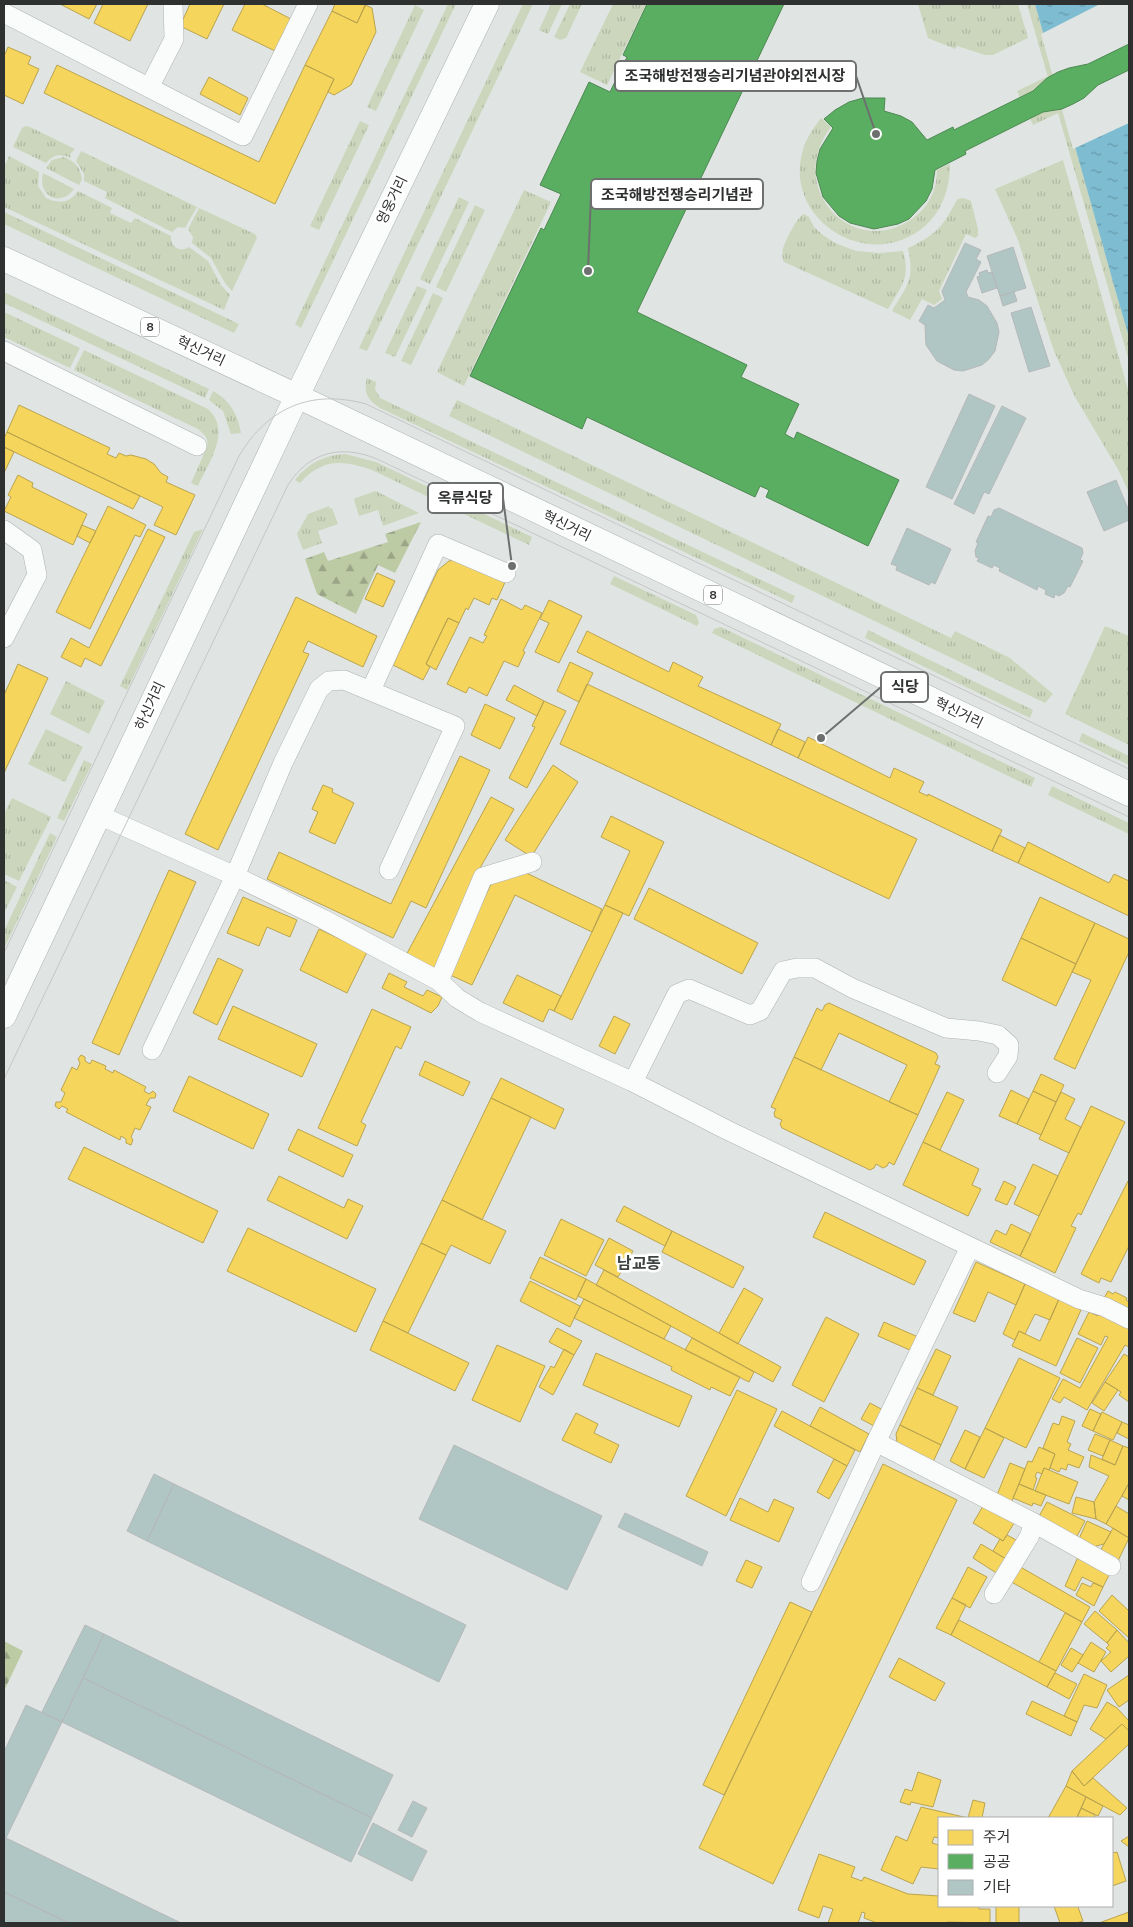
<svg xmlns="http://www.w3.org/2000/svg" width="1133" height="1927" viewBox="0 0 1133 1927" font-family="'Nunito Sans','Noto Sans KR',sans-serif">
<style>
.grass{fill:url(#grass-tufts)}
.forest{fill:url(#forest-firs)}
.water{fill:url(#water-ripples)}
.pier{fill:#e0e5e3}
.homes{fill:#f6d55c;stroke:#baa44f}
.public{fill:#5aae61;stroke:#4d8852}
.building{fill:#b0c6c5;stroke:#b5b8b8}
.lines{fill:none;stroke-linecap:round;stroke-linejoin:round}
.minor-casing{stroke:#aeb2b1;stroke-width:20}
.major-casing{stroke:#aeb2b1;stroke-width:25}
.minor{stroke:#fafbfb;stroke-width:19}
.major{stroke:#fafbfb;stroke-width:24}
.tram{stroke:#c5c6c5;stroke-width:1}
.labels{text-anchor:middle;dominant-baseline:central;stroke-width:5;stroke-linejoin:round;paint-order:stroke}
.shield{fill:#fff;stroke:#6d6f6e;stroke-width:1}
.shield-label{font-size:12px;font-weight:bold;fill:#2f3130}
.street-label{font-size:14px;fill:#2f3130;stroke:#fff}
.quarter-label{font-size:16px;font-weight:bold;fill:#3e4442;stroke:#fff}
.leader{fill:none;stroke:#6d706f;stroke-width:2}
.callout-dot{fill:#6d706f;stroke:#fff;stroke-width:2}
.callout{fill:#fff;stroke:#6d706f;stroke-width:2}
.callout-label{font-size:15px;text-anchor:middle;font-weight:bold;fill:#2f3130}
</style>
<defs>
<pattern id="grass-tufts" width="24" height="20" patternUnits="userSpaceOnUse" patternTransform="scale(1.25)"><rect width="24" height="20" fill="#cbd6bc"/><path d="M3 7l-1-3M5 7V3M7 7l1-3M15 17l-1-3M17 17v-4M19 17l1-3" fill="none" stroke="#afb8a2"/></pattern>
<pattern id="forest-firs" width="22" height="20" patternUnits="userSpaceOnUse" patternTransform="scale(1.25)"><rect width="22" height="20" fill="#bccba4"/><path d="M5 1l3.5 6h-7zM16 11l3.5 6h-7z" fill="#99a586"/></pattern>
<pattern id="water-ripples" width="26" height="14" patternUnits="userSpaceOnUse" patternTransform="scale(1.25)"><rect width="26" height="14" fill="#7dbcd1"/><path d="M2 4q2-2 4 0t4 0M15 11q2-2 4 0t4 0" fill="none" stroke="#6799aa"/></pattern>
</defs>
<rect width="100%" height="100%" fill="#e0e5e3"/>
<!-- grass -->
<path class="grass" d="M448,4H456L301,328L295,324Z
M523,4H533L367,351L359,348Z
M551,4H562L548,34L539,30Z
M570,4H582L566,38L560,40L554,37Z
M613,4H646L607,85L580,72Z
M918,4H1018L1028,38L993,55H985L957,46L955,49L928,38Z
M1027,4H1035L1129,337V361L1058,113L1033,125L1017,91L1046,77L1049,81Z
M415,5L424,10L376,111L367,107Z
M821,118L831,127C782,191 859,265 918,214C931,203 937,187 937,170L950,164C950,187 943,210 925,226C867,276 777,216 805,144C809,134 815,126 821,118Z
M360,121L369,125L319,230L310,226Z
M25,126L30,127L75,149L70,154L71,158C60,153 53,155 46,163L13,147L22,128Z
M81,151L197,207L185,228L178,227L172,232L105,198L107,192L84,181V174L76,161Z
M9,156L39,172L38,186L46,198C59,204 70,203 78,191L112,208L110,213L131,223L135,218L171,236C170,247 180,253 189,247L208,261L221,285L230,295L224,310L4,207V163H6Z
M63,157C75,161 80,167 82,179L79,185L46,168L52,160Z
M1063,160L1129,393V493L1119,471L1075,397L1054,351L1018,240L995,189Z
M43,173L74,189C60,208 37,196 43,173Z
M524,190L551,202L464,386L437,372Z
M459,197L469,202L430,284L420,279Z
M963,198L971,201L978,229V236L975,238L966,234L939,291L942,299L934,305L922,299L910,320L892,311C907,285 915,280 908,248C921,242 934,235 943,223C949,216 952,207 958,199Z
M475,205L485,210L446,292L436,287Z
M199,208L255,234L257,238L232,291L225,283L211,258L192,243L193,237L188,229Z
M4,212L239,324L234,333L4,224Z
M804,214L809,217L814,227L823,235L835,243L856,251L879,253L903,251C911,278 901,287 888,309L784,262C782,258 782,254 783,249C785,241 797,217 804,214Z
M417,286L427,290L395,357L385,353Z
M4,292L209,389L205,398L4,303Z
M433,293L443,298L411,365L401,361Z
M4,312L80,348L70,368L4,337Z
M84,350L208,409C232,431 209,462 198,486L191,483L207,447C209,438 205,435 198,429L74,370Z
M367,378L376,382L375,389L380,398L795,596L792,603L380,408C368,400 363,393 367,378Z
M213,391C230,400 238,415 241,433L231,434L223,411L209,400Z
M457,400L951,638L955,631L1010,658L1053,694L1045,703L449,416Z
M345,454L376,462L532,537L529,545L372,470C343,460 322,458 300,483L295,480C308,463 325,455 345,454Z
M376,491L419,513L383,526L378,510L359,516L354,500L355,498Z
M329,506L330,509L332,508L338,524L318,531L322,543L303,550L297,534L308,514Z
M203,529L127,690L120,686L194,532Z
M614,576L696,615L699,623L697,626L610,584Z
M1105,626L1129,636V745L1065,714Z
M721,627L1035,778L1031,787L712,633L714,629Z
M868,630L1033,710L1030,718L865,638Z
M66,681L105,701L89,734L50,714Z
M46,729L83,747L65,782L28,764Z
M1082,733L1129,756V765L1079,741Z
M84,760L92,764L64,821L57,818Z
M1052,786L1129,823V834L1048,795Z
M12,798L51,817L19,881L4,874V814Z
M50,833L57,837L4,949V931Z
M4,880L17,887L4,913Z"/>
<!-- forest -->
<path class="forest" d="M421,522L395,573L378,565L356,614L317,594L305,559L324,552L328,561L388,542L385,534Z
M4,1641L23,1651L4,1691Z"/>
<!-- water -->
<path class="water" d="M1035,4H1129V337L1117,296Z"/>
<!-- pier -->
<path class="pier" d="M1100,4H1129V123L1073,149L1041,34Z"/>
<!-- homes -->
<path class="homes" d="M60,4H97L89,19Z
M103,4H148L130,41L94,23Z
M190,4H224L207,39L180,26Z
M245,4H262L291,19L275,51L232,30Z
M335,4H366L357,23L332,11Z
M365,5L372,8L376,32L351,85L334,95L328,92L334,79L305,65L332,11L357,23Z
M8,47L31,57L28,64L39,69L23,104L4,95V53L5,54Z
M57,65L259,162L305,65L334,79L275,204L44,93Z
M209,77L248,98L240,115L200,94Z
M19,405L110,448L107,454L116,458L119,453L126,456L131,455L146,459L154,464L161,473L168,477L166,482L195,495L176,535L154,525L163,507L7,432Z
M7,432L140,496L133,509L4,447V438Z
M4,447L14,452L4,473Z
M18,475L33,483L32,487L87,514L73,545L4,511L11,497L8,495Z
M108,506L146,525L140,537L135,535L90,629L56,612Z
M82,525L96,531L90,543L77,536Z
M148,529L165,537L101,666L85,658L81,667L61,657L71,638L89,648Z
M457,559L506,580L497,600L492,598L489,605L474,598L468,610L466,608L459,623L448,618L426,664L430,667L423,680L393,665L438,570L449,561Z
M377,573L395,581L383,607L365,599Z
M296,597L377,636L363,667L308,641L303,652L309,654L218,850L185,834Z
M501,599L522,610L525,605L542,613L523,651L525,652L518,667L504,661L487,696L469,687L466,693L447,684L470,637L483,643L487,636L484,635Z
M549,600L582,616L559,663L535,652L549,623L540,619Z
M448,618L459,623L436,670L426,664Z
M587,631L669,672L673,662L703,677L698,686L781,724L771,745L577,652Z
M570,662L593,673L579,702L557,691Z
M18,664L48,678L4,773V695Z
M587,684L917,839L889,899L560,744Z
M514,685L544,701L537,716L506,700Z
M544,701L566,711L527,788L509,778L535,727L532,726Z
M485,704L515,718L500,749L471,735Z
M778,729L805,742L798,758L771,745Z
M808,737L890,778L894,768L924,782L919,792L928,796V794L1002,830L992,851L798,758Z
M460,756L490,770L426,908L411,901L393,938L267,879L279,852L391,904Z
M553,765L578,782L533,854H527L505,840Z
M323,785L333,789L332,792L354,803L335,844L309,832L318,812L312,809Z
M491,797L514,809L473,880L435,971L405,957Z
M611,816L664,842L629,916L605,905L630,851L601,837Z
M999,835L1025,848L1018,863L992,851Z
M1028,842L1109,883L1114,874L1129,881V916L1018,863Z
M169,870L196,882L119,1055L92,1043Z
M520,870L602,909L592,932L515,895L472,985L448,974L494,878Z
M649,888L758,943L742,974L634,919Z
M243,897L297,920L290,937L267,927L259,946L227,933Z
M1040,897L1095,923L1076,964L1021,938Z
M605,905L623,913L572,1020L554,1011Z
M1095,923L1129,939V952L1075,1069L1054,1059L1091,980L1072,972Z
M319,929L367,952L347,993L300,970Z
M1021,938L1076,964L1056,1006L1002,980Z
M218,958L243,970L217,1025L193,1013Z
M389,973L407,982L404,987L423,996L427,990L442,997L438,1006L431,1013L382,988Z
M517,975L561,996L554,1011L549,1009L543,1022L503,1003Z
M829,1003L936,1053L938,1057L935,1064L940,1066L918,1115L889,1102L907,1065L839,1033L821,1070L794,1057L817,1008L822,1011L825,1005Z
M233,1006L317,1044L302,1077L218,1039Z
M372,1009L411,1027L401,1049L396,1046L361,1122L366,1125L357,1146L318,1128Z
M614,1016L630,1024L615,1054L599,1046Z
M81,1055L85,1057V1061L90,1064L92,1060L106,1066L105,1069L113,1073L114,1070L146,1087L144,1091L149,1094L153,1091L156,1094L155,1098H150L146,1105L151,1107L140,1130L135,1128L131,1137L133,1140L131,1145L126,1143V1139L121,1136L120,1140L66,1112L68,1109L62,1106L59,1109L55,1106L56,1102H61L65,1093L61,1090L72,1067L77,1070L80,1063L78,1059Z
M794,1057L918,1115L894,1165L889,1162L887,1166L883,1168L876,1164L874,1168L870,1170L782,1128L780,1124L782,1120L775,1117L774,1113L776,1109L771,1107Z
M425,1061L470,1082L463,1096L419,1075Z
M1041,1074L1064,1085L1056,1102L1033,1091Z
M189,1076L269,1114L253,1149L173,1111Z
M501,1078L564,1109L555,1129L491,1098Z
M1011,1090L1029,1099L1017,1124L999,1116Z
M1033,1091L1056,1102L1041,1135L1017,1124Z
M947,1092L964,1100L940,1150L923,1142Z
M1061,1092L1075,1099L1065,1119L1081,1127L1069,1153L1039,1139Z
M491,1098L531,1117L482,1220L442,1200Z
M1091,1106L1125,1122L1081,1215L1078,1213L1071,1226L1076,1228L1055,1273L1020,1256Z
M298,1129L353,1155L343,1177L288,1150Z
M923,1142L979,1169L972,1185L981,1189L968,1216L903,1185Z
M84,1147L218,1211L203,1243L68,1179Z
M1033,1164L1058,1176L1039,1216L1014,1204Z
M279,1176L344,1208L348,1199L363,1206L347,1239L267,1200Z
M1004,1181L1016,1187L1007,1205L995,1200Z
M1128,1181H1129V1246L1111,1282L1101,1278L1099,1283L1081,1274Z
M442,1200L506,1231L490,1264L451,1245L446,1255L421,1243Z
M624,1206L672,1231L665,1246L616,1221Z
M825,1212L926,1261L914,1285L813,1237Z
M561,1219L604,1240L586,1276L544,1255Z
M1011,1224L1031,1234L1020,1256L990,1242L996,1230L1006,1235Z
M248,1228L376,1289L356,1332L227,1271Z
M672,1231L744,1267L733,1288L662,1252Z
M609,1238L633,1251L618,1277L595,1265Z
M421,1243L446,1255L408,1333L383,1321Z
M540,1257L586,1279L576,1300L530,1278Z
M976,1262L1025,1284L1016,1305L988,1292L975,1322L953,1313Z
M604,1270L781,1367L773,1382L596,1285Z
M586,1279L671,1326L664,1339L578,1296Z
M530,1281L580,1306L570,1327L520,1301Z
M1025,1284L1059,1299L1050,1320L1035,1314L1025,1334L1019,1331L1015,1340L1003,1334Z
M744,1288L763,1299L738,1344L719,1333Z
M1108,1291L1113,1294L1115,1292L1127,1298L1126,1300L1129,1302V1309L1104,1298Z
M584,1299L740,1377L730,1396L711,1387L710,1390L671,1370L672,1367L574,1318Z
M1059,1299L1081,1310L1056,1366L1012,1346L1019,1331L1040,1341Z
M1089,1312L1098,1316L1100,1312L1129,1326V1347L1125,1345L1087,1410L1064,1397L1060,1403L1052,1399L1063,1379L1080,1388L1108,1337L1105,1336L1101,1345L1078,1334Z
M826,1317L859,1334L824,1402L792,1385Z
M383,1321L469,1363L455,1391L370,1350Z
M884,1322L918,1337L912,1351L878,1336Z
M557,1328L582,1341L574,1355L549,1342Z
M692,1338L754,1372L749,1382L685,1350Z
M1077,1338L1098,1348L1080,1383L1060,1373Z
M497,1345L545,1366L520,1422L472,1400Z
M564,1349L574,1355L553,1395L539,1387L551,1366L554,1368Z
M936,1349L951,1356L933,1395L917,1388Z
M596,1353L692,1396L679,1427L583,1385Z
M1124,1354L1129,1357V1402L1119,1395L1121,1392L1105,1382Z
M1019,1358L1060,1378L1026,1448L985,1428Z
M1105,1382L1118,1390L1104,1411L1092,1403Z
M917,1388L958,1407L941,1445L900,1425Z
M737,1390L777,1409L726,1516L686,1496Z
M870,1403L883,1410L874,1426L861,1419Z
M820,1407L869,1434L860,1452L810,1426Z
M1090,1409L1101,1414L1093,1431L1082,1426Z
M782,1411L855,1450L847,1466L774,1426Z
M1102,1412L1122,1422L1113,1440L1093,1431Z
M576,1413L598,1424L594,1433L619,1445L611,1463L562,1440Z
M1062,1416L1075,1421L1067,1442L1071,1444L1068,1450L1084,1457L1079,1468L1068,1464L1066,1470L1061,1468L1059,1472L1050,1468L1055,1454L1043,1448L1053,1423L1059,1425Z
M1122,1422L1129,1425V1439L1117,1433Z
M900,1425L941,1445L933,1462L901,1447L897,1442L896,1434Z
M985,1428L1004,1438L984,1478L965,1469Z
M965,1430L980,1437L965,1469L950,1461Z
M1095,1434L1110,1440L1103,1456L1088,1450Z
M1110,1440L1123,1446L1115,1465L1102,1459Z
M1123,1446L1129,1448V1483L1106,1524L1096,1519L1094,1502L1109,1476L1089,1467L1091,1455L1115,1465Z
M1039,1447L1055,1454L1049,1470L1044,1468L1042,1474L1037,1472L1035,1477L1037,1478L1033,1490L1019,1484L1028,1461L1032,1462Z
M834,1459L847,1466L829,1499L817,1492Z
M1010,1463L1025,1469L1012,1501L997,1495Z
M883,1464L957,1500L773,1884L699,1848Z
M1044,1468L1078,1482L1069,1504L1035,1491Z
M1129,1483V1500L1122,1496Z
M1019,1484L1046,1495L1041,1506L1033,1503L1032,1506L1013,1498Z
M1076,1497L1094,1502L1096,1519L1072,1513Z
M740,1498L768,1512L774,1499L794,1508L779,1542L730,1520Z
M986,1501L1016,1520L1003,1541L973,1523Z
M1047,1502L1085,1521L1076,1538L1038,1518Z
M1116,1506L1129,1514V1538L1106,1524Z
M1087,1521L1111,1532L1104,1544L1096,1546L1095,1548L1078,1541Z
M1113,1528L1129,1538L1117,1563L1099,1553Z
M1007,1535L1018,1541L1006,1559L993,1551L1000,1539L1003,1541Z
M981,1544L1006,1559L998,1574L973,1558Z
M1078,1557L1111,1571L1103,1587L1082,1577L1075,1591L1065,1586Z
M746,1560L762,1567L752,1588L736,1581Z
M1017,1565L1090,1607L1082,1622L1008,1580Z
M968,1567L987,1577L970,1608L952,1598Z
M1082,1583L1091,1587L1093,1583L1103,1587L1094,1606L1076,1595Z
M1112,1595L1129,1611V1638L1099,1611Z
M952,1598L966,1605L951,1635L936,1628Z
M790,1602L812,1612L724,1795L703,1785Z
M1095,1611L1117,1630L1107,1643L1084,1624Z
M1065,1613L1082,1622L1056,1671L1039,1662Z
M959,1620L1056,1671L1047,1687L951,1635Z
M1117,1630L1129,1643V1656L1111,1672L1101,1661L1111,1652L1106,1648L1109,1645L1107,1643Z
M1091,1642L1106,1652L1094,1672L1078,1663Z
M1071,1648L1083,1655L1072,1672L1061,1665Z
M899,1658L945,1683L935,1701L889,1677Z
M1055,1673L1077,1684L1069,1699L1047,1687Z
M1084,1674L1107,1685L1097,1708L1084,1705L1077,1722L1064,1716Z
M1129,1675V1700L1119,1707L1107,1690Z
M1032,1701L1077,1722L1071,1736L1026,1714Z
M1107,1702L1117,1708L1129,1721V1731L1122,1724L1106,1739L1090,1729Z
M1122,1724L1129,1731V1744L1084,1786L1072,1771Z
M1072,1771L1084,1786L1093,1778L1127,1808L1120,1815L1066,1786Z
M918,1772L941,1780L933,1807L911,1802L910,1805L900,1802L905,1789L912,1791Z
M1066,1786L1086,1797L1077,1818H1048Z
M1086,1797L1103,1806L1098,1816L1081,1808Z
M973,1800L985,1803L982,1818H939V1838L934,1837L932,1843L939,1845V1869L921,1867L913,1884L881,1870L896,1836L907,1841L921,1807L968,1818Z
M1081,1808L1095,1815L1094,1818L1077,1817Z
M1129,1836V1847L1121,1841Z
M1117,1852L1126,1881L1112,1886V1853Z
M819,1854L855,1867L851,1877L862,1881L864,1877L908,1894L939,1896V1906H979V1909H990V1923L947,1922L946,1923H877L864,1918L865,1913L862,1912L858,1923H828L833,1909L823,1906L819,1918L798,1910Z
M996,1906H1019V1923H996Z
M1054,1906H1081L1078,1907L1083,1921L1076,1923H1060Z
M1129,1912V1923H1099Z"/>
<!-- public -->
<path class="public" d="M647,4H784L637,312L747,365L741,377L799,404L785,434L794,439L797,432L899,480L868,546L766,497L769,490L760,486L755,497L587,417L582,429L470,376L541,228L544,230L561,194L540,185L589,82L610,92L627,57L623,55Z
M1129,44V70L1098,85L1084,98L1073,104L1062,109L1043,112L965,151L966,154L935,170L932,189L926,201L909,219L898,224L874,229L850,223L839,216L823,197L816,173L817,161L820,149L833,128L824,119L835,110L849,102L863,98H885L884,111L901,116L912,122L927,140L953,127L954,130L1033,91L1047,78L1058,72L1069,68L1088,64Z"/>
<!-- building -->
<path class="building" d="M965,243L981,250L976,259L981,262L966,292L968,297L979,300L987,306L997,323L999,332L995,351L989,359L982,365L963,371L954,370L937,361L926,345L925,325L919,321L928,305L934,308L945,300L942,291Z
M1013,247L1026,288L1000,296L987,256Z
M987,270L988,273L992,272L997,288L982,293L977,277L980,276L979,273Z
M1014,292L1017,301L1003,306L1000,296Z
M1031,307L1050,366L1029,372L1011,313Z
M969,394L995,406L952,499L926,487Z
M1002,406L1026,418L989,494L984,492L974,514L954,504Z
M1116,480L1129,511V520L1104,531L1087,492Z
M999,508L1082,548L1083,553L1080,560L1083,561L1070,587L1068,586L1064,593L1059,596L1055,594L1054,598L1045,594L1046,590L1038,586L1037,590L999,571L1000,568L994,565L992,568L977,561L979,558L976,557L975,551L978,543L976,542L988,516L991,517L994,510Z
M907,528L951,549L935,584L931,582L929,585L896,570L897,566L891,564Z
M454,1445L602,1516L567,1590L419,1519Z
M154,1474L174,1484L147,1541L127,1531Z
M174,1484L466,1625L439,1682L147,1541Z
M625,1513L708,1552L702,1566L618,1527Z
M85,1625L104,1634L62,1722L42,1712Z
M104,1634L393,1775L372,1818L83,1678Z
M83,1678L372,1818L351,1862L62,1722Z
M26,1705L62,1722L6,1838L4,1837V1752Z
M413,1801L427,1808L412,1837L398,1830Z
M373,1823L427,1851L412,1881L358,1854Z
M6,1838L181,1923H69L4,1892V1843Z
M4,1892L69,1923H4Z"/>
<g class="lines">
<defs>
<path id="minor" d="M4,13L243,136L308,4
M149,88L174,39L173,4
M4,351L197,446
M4,530L32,550L37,575L4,638
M371,690L438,544L506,573
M99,815L235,876L323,919L439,981
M532,862L483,877L439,981L457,998L480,1012L633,1082L727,1130L1079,1299L1105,1307L1129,1319
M152,1050L235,876L283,763L319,689L329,681L344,680L455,726L389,870
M633,1082L677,994L689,989L750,1015L760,1011L783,971L797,968H815L852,988L946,1028L979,1031L998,1035L1009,1045L1008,1056L997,1073
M876,1442L1034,1523L1111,1566
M811,1582L876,1442L970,1247
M994,1594L1029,1537L1034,1523"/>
<path id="major" d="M4,259L297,396L1129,794
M4,1016L297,396L487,4"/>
</defs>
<!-- minor casing -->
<use href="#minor" class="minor-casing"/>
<!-- major casing -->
<use href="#major" class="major-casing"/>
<!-- minor -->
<use href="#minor" class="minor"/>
<!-- major -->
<use href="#major" class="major"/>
<!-- tram -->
<path class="tram" d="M4,953L239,456C268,407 312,389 366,404L1129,769
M4,1079L288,485C309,452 341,444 377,459L1129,817"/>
</g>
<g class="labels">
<!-- shield labels -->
<g class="shield">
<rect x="141" y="317.5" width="18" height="19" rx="4"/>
<rect x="704" y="585.5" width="18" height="19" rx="4"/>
</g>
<g class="shield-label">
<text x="150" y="327">8</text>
<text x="713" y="595">8</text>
</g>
<!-- street labels -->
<g class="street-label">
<text transform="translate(392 200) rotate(-64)">영웅거리</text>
<text transform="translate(201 351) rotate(25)">혁신거리</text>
<text transform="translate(567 526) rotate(26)">혁신거리</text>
<text transform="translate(150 706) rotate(-65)">하신거리</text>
<text transform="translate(959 713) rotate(26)">혁신거리</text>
</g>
<!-- quarter labels -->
<g class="quarter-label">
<text x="639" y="1264">남교동</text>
</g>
</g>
<!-- callouts -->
<path class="leader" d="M876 134L856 76M588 271L591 194M512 566L503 498M821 738L881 687"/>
<g class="callout-dot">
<circle cx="876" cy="134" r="5"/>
<circle cx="588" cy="271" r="5"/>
<circle cx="512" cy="566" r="5"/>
<circle cx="821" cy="738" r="5"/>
</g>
<g class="callout">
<rect x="615" y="61" width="241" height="30" rx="5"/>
<rect x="591" y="179" width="172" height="30" rx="5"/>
<rect x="428" y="483" width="75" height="30" rx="5"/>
<rect x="881" y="672" width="47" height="30" rx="5"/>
</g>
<g class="callout-label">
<text x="735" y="81">조국해방전쟁승리기념관야외전시장</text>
<text x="677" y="200">조국해방전쟁승리기념관</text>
<text x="465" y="503">옥류식당</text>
<text x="905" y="692">식당</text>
</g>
<!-- border -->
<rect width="1133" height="1927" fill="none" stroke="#2f3130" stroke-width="10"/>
<!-- legend -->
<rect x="938" y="1817" width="175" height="90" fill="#ffffff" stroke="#acadac"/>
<rect x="948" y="1830" width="25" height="15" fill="#f6d55c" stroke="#acadac"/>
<text x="983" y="1842" font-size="15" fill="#2f3130">주거</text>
<rect x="948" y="1854" width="25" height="15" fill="#5aae61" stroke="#acadac"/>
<text x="983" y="1867" font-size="15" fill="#2f3130">공공</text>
<rect x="948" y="1880" width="25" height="15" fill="#b0c6c5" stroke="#acadac"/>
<text x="983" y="1892" font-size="15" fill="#2f3130">기타</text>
</svg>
